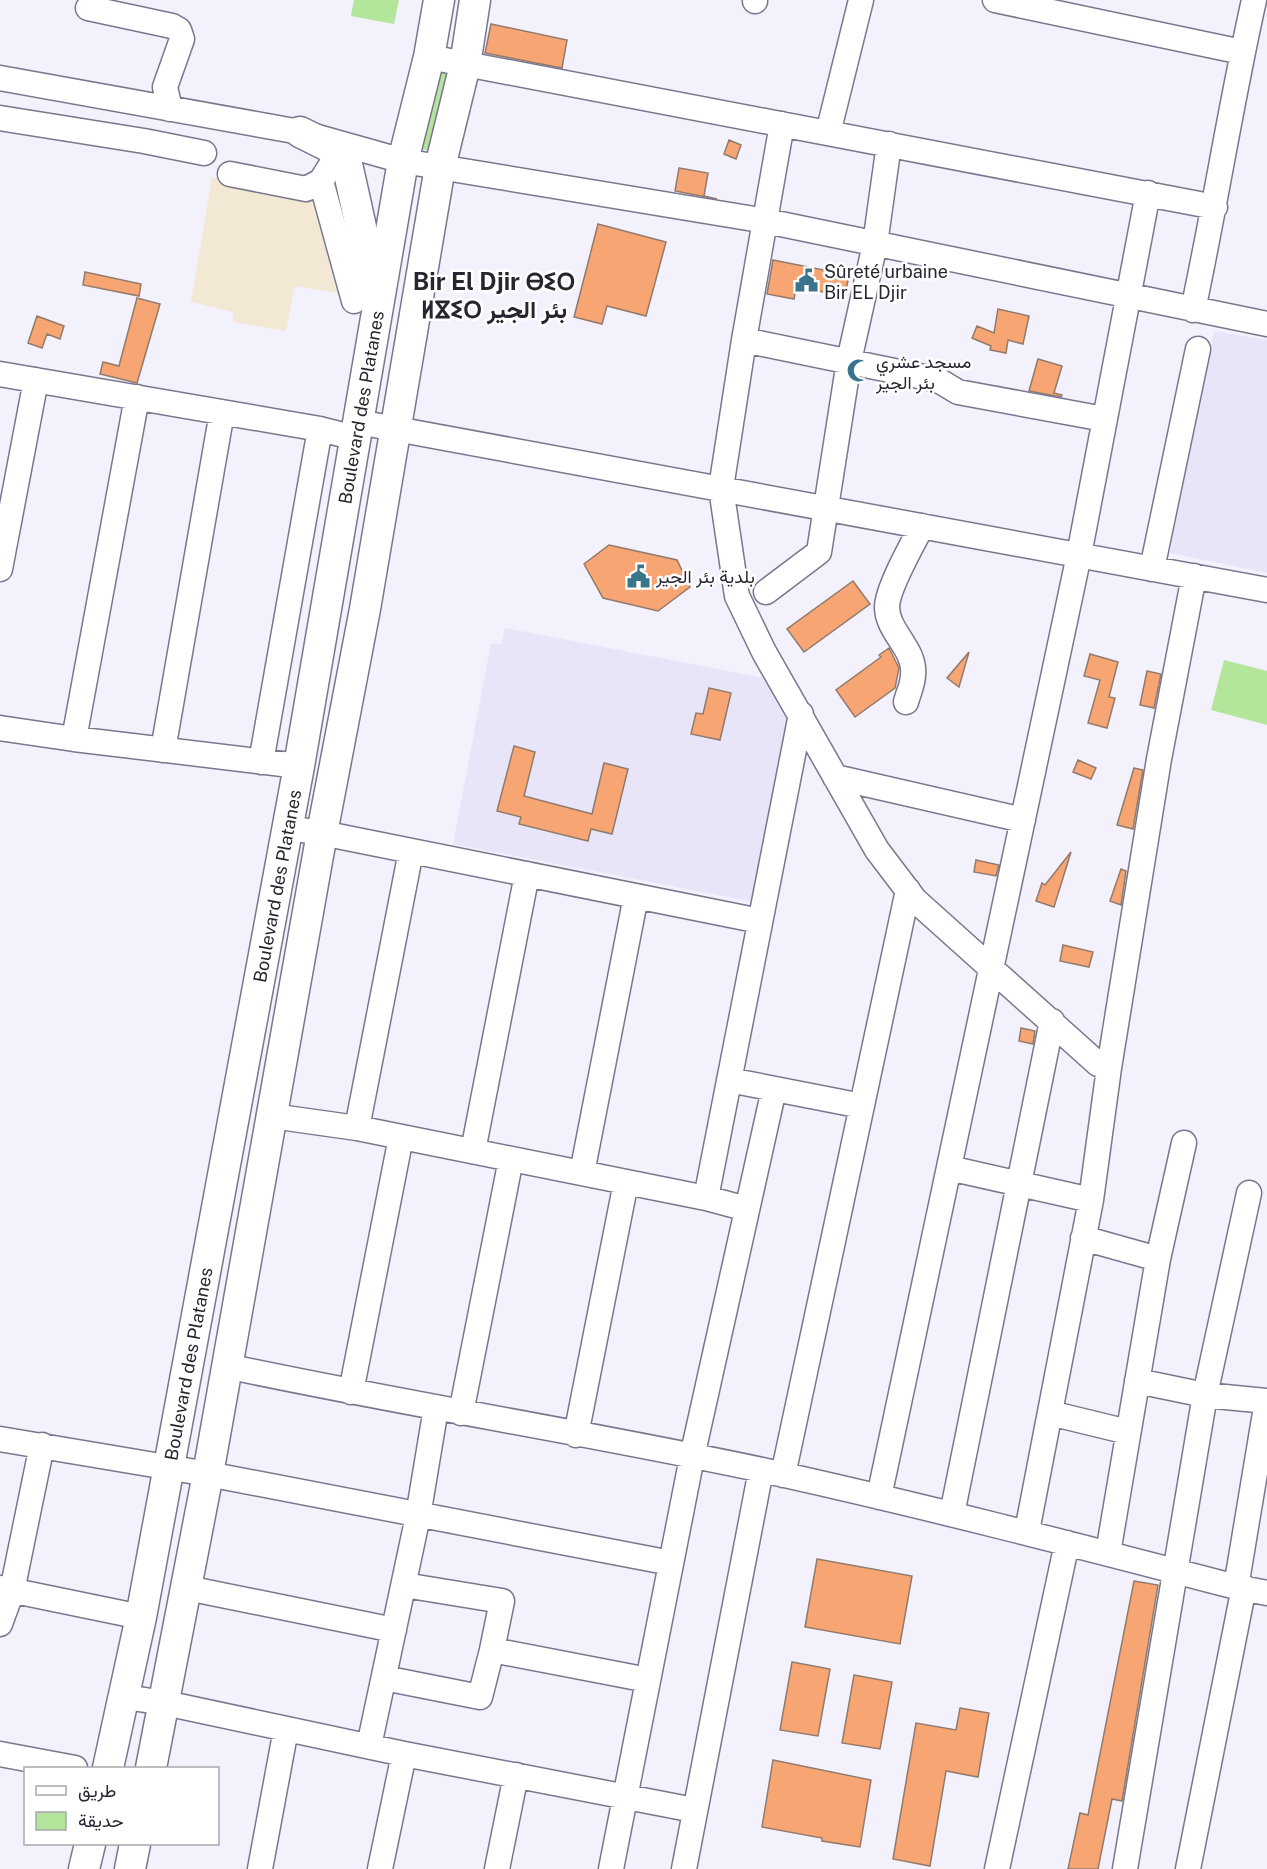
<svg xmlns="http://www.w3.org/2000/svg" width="1267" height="1869" viewBox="0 0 1267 1869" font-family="'Public Sans',Vazirmatn,'Noto Sans Tifinagh',sans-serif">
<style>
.built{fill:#e8e5f9}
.medical{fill:#f2e8d3}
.green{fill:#b3e59b}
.building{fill:#f7a673;stroke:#927a6c;stroke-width:1.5}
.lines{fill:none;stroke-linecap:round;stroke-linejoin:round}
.minor-casing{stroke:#79768e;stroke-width:27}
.major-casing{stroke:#79768e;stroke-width:33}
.minor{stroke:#fff;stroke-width:24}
.major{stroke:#fff;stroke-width:30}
.labels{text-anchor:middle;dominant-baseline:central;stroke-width:5;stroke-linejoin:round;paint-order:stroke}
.poi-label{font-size:18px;fill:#27252f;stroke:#fff;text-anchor:start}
.street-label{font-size:18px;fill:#27252f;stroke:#fff}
.district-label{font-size:24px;font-weight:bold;fill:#27252f;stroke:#fff}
</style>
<rect width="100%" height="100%" fill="#f3f1fc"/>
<!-- built -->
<path class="built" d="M1214,331L1267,340V573L1170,553Z
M505,628L774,680L795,715L759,903L453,844L491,643L501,645Z"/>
<!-- medical -->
<path class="medical" d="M212,177L312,198L337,293L295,286L286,331L233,322V312L191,302Z"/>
<!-- green -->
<path class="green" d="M354,0H399L394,24L351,16Z
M431,68L454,72L440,153L417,148Z
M1224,660L1267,671V725L1211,710Z"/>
<!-- building -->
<path class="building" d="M491,24L567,40L562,68L485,53Z
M729,140L741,145L736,159L724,154Z
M679,168L708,173L704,196L717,199L675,191Z
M598,224L666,242L646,316L607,306L602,324L574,317Z
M773,260L849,275L845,296L796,287L794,299L767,294Z
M85,272L141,284L139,296L83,285Z
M137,298L160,304L137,383L100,374L103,362L119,366Z
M998,309L1029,316L1023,344L1008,340L1006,353L990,350L991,346L972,338L977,326L994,333Z
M37,316L64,326L60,339L47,334L42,348L28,343Z
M1038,359L1062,366L1054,393L1062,395L1061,397L1029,391Z
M609,545L677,560L690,587L658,611L603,598L584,564Z
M853,581L870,604L804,652L787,629Z
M889,648L899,668L895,688L855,717L836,690L881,657L879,655Z
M969,652L959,687L947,678Z
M1090,654L1118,662L1109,697L1115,698L1107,728L1088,723L1100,680L1084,676Z
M1147,671L1161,674L1154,708L1140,705Z
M709,688L731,693L720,740L691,734L696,713L703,714Z
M514,746L535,752L524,796L592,814L604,763L628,769L612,834L591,829L588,841L519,824L521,817L497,811Z
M1078,760L1096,768L1091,779L1073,772Z
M1134,768L1143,770L1133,829L1117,825Z
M1071,852L1054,907L1036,901L1042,883L1045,885Z
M976,860L999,865L996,876L974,872Z
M1121,869L1126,871L1121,905L1110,901Z
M1063,945L1093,952L1089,967L1060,961Z
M1021,1028L1035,1031L1033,1044L1019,1041Z
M817,1559L912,1576L900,1644L805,1627Z
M1134,1581L1158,1585L1122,1801L1112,1799L1098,1869H1068L1080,1813L1088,1815Z
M792,1662L830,1669L818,1736L780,1730Z
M854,1675L892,1682L880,1749L842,1743Z
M960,1708L989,1713L978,1777L946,1771L930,1866L893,1859L916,1723L956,1730Z
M773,1760L871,1780L860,1847L822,1841V1838L762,1827Z"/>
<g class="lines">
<defs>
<path id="minor" d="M995,0L1242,52
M755,1V0
M88,8L172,26L179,30L182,39L165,87L170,109
M429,57L1215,207
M0,78L300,132L403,161L766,221L1267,324
M0,118L144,141L204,153
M782,124L744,340L721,488L737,596L764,652L877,850L915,900L1098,1064L1109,1068
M828,133L861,0
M230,174L306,189L321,181L338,154
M321,181L354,301
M1193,310C1215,207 1231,103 1254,0
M744,340L938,380L958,392L1104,419
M0,374L320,429L355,438
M358,422L1267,590
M0,569L36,380
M1152,569L1198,349
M766,592L819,552L849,361L875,244L889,144
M906,702C908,694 913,684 913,675C916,649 887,632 887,607C887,589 913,543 922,526
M0,728L74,739L299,766
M74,739L137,397
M163,750L222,412
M261,762L320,429
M835,777L1023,820
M288,828L322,833L760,921
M729,1080L862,1106
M272,1116L357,1128L706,1198L747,1209
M357,1128L411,851
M473,1151L527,874
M949,1168L1091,1200
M582,1173L636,896
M706,1198L801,714
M1083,1238L1158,1259
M226,1366C404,1404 584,1432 762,1470C921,1505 1079,1546 1236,1587L1267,1593
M1137,1381L1205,1395L1267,1401L1236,1587
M351,1392L401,1137
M461,1413L511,1159
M1050,1413L1128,1432
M576,1435L626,1182
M0,1439L208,1474L671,1563
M783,1475L908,890
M879,1497L1079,555L1148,193
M952,1514L1052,1021
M1027,1531L1091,1200L1109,1068L1159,759L1194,576
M1108,1553L1158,1259L1184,1143
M404,1585L502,1601L492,1650L648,1680
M0,1588L141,1617
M187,1588L394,1630
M0,1624L12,1591L42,1445
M384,1678L480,1697L492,1650
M125,1697L165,1703L404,1754L694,1810
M369,1746L418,1516L436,1408
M0,1754L75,1768
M260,1869L286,1729
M380,1869L404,1754
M497,1869L516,1775
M611,1869L692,1457L774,1089
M684,1869L761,1470
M997,1869L1067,1543
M1125,1869L1205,1395L1249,1193
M1188,1869L1244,1587"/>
<g id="major">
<path d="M300,132L328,146L347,164L375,290"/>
<path id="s1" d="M108,1768L141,1617L299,766L403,161L429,57L439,0"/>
<path d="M151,1768L208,1474L322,833L365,609L440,167L465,65L475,0"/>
<path d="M84,1869L90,1844"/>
<path d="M130,1869L135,1844"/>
</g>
</defs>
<!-- minor casing -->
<use href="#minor" class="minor-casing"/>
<!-- major casing -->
<use href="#major" class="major-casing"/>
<!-- minor -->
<use href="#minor" class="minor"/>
<!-- major -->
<use href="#major" class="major"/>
</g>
<!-- icons -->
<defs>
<symbol id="civic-bare" viewBox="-9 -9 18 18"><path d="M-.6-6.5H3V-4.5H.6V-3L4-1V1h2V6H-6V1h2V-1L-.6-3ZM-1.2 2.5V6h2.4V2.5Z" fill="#39738c" stroke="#fff" stroke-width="2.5" paint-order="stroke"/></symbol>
<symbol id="mosque-bare" viewBox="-9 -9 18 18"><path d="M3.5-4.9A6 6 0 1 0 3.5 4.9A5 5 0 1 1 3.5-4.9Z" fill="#39738c" stroke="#fff" stroke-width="2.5" paint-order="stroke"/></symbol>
</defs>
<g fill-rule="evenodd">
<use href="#civic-bare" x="790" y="264" width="33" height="33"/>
<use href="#mosque-bare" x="842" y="354" width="33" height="33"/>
<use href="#civic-bare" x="622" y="560" width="33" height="33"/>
</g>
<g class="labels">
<!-- poi labels -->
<g class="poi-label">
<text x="824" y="271">Sûreté urbaine<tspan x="824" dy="21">Bir EL Djir</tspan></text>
<text x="876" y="361">مسجد عشري<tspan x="876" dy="21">بئر الجير</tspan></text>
<text x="656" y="576">بلدية بئر الجير</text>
</g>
<!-- street labels -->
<g class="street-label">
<text stroke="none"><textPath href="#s1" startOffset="1384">Boulevard des Platanes</textPath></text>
<text stroke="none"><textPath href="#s1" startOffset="898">Boulevard des Platanes</textPath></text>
<text stroke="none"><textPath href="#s1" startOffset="412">Boulevard des Platanes</textPath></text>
</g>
<!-- district labels -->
<g class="district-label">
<text x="494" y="281">Bir El Djir ⴱⵉⵔ<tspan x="494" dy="28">ⵍⴵⵉⵔ بئر الجير</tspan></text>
</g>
</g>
<!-- legend -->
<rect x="24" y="1767" width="195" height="78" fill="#ffffff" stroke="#a9a8ac" stroke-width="1.5"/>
<rect x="36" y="1786" width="30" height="9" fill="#ffffff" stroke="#a9a8ac" stroke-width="1.5"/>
<text x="78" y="1797" font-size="18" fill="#27252f">طريق</text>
<rect x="36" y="1812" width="30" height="18" fill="#b3e59b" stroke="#a9a8ac" stroke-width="1.5"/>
<text x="78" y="1827" font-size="18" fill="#27252f">حديقة</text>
</svg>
